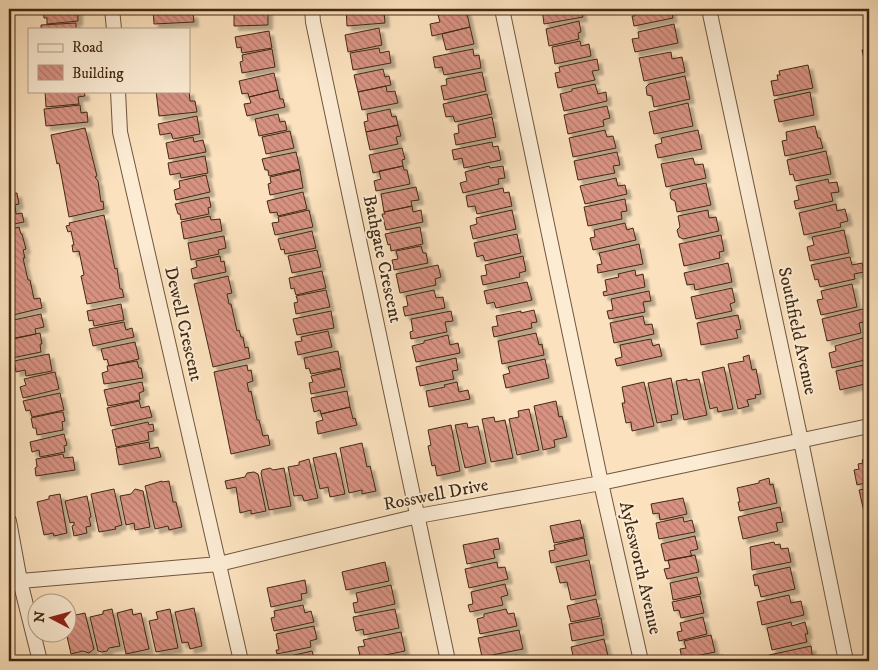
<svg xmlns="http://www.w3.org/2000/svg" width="878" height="670" viewBox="0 0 878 670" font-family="'IM FELL DW Pica',serif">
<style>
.building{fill:url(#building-back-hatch);stroke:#422913;filter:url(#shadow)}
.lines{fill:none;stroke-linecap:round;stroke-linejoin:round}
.street-casing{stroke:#70573e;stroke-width:16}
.street{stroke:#fcecd4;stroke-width:14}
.labels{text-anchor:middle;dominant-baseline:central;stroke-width:4;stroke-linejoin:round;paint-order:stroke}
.street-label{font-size:18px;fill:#422913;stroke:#fcecd4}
</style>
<defs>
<pattern id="building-back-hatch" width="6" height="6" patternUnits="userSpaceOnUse" patternTransform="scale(1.25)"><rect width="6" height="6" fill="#d89282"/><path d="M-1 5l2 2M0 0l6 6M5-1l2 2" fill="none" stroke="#b17769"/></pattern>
<filter id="shadow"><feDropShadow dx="4.5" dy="4.5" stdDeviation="1" flood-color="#0004"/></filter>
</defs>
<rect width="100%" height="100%" fill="#fbe1bd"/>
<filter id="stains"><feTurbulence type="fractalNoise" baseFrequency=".004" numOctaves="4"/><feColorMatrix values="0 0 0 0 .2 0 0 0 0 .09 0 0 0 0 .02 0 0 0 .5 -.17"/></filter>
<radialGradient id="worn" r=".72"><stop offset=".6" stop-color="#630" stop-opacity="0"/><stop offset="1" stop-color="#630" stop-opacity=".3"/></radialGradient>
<!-- building -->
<path class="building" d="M43,9H78V21L47,24V18H44Z
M153,9H186L187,14L193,13L194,22L154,24Z
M234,9H268V25L234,26Z
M346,9H375V12L384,11L385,23L347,26Z
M466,9L470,27L432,36L430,24L440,22L438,15Z
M542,9H581L583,17L544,24Z
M633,9H671L673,18L634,26L632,16H635Z
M579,21L581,32L578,33L579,39L549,46L546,29Z
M76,23V29H41V25Z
M674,24L678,43L635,52L632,39L639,38L638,32Z
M470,27L474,44L446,50L442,34Z
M379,28L382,45L348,52L345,35Z
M269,31L272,48L242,53L241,47L237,48L235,37Z
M580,41L581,46L589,44L591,56L555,64L552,47Z
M379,48L380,53L389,51L391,63L353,70L350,53Z
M869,48V76H868L862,50Z
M272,49L275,67L242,73L240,62L243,61L242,55Z
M473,49L474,56L479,55L481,68L444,75L442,67L435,68L433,57Z
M671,52L672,59L682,57L685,72L644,81L639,58Z
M597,59L599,70L592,71L595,80L558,88L555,73L560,72L559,67Z
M808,65L813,88L774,96L771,81L778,80L777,75H780L779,71Z
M383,69L385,77L389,76L391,85L358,92L354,75Z
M482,72L486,91L444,100L441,86L447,85L446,79Z
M274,73L278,90L249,97L248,93L242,94L239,81Z
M685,76L690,99L654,107L652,96L647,95L646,87L649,84Z
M595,84L598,94L606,92L607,101L564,111L560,94L572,91V89Z
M386,86L387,92L395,91L398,103L362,110L358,92Z
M189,90L190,101H195L197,112L159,116L156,91H189Z
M278,90L280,99H283L285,107L247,116L244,104L251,103L249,97Z
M45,91H84L85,96L78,97L79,104L46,107Z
M810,92L814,115L779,122L774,100Z
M487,94L492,114L455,122L453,116L446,117L443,104Z
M688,103L693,126L654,134L649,112Z
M80,105L81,113L87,112L88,122L46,126L44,109Z
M607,106L610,118L603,120L604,126L568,134L564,115Z
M390,109L392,117L396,116L398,125L366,132L364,122L368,121L367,114Z
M278,114L280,122L285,121L287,130L259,136L255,119Z
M197,116L200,134L173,139L171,133L160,135L158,124Z
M492,117L496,137L456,145L454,134L459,133L458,125Z
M398,125L401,136L396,137L398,144L370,150L366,132Z
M815,126L818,138H820L823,148L785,156L782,141L787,140L786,132Z
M85,128L97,176L95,177L98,181L101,202L103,201L104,209L69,217L59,163L57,164L51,135Z
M605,130L607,137L613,136L616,148L573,157L569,138Z
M698,130L702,149L658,158L655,145L662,143L661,138Z
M290,131L294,148L266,154L262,137Z
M193,137L194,142L203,140L206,152L169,159L166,143Z
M492,142L493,147L498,146L501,160L464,168L462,158L454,160L452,150Z
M402,148L405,159L402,160L403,166L373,173L369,155Z
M826,151L831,174L795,181L793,174L790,175L787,160Z
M296,152L300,169L269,176L268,170H265L262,159Z
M617,152L620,165L613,166L615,173L578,180L574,161Z
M205,156L208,173L181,178L180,173L170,175L168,163Z
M693,158L695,165L703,164L706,178L666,187L661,164Z
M403,166L404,170H407L410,184L376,191L374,181L381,179L379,171Z
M489,166L490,168L503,166L505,178L498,179L499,184L463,193L460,183L467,181L465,172Z
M300,170L303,188L270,195L268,184L271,183L270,177Z
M206,175L210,192L176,200L174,190L180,188L179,181Z
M616,178L618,186L625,185L627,194L585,204L580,186Z
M828,179L829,183L837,182L839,192L831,193L833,201L796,209L794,201L799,200L796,186Z
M706,183L711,205L677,212L675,201L671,199L670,193L672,190Z
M9,187L10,194L17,193L19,204L15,205L16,214L22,213L24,222L9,225Z
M416,187L419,200L411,201L412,206L384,212L381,194Z
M503,188L504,193L509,192L512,206L477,214L475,206L468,207L466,196Z
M303,192L307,209L278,216L277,212L270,213L267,201Z
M209,197L211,207L208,208L209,214L181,220L180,214H178L175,204Z
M625,199L627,211L621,212L622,219L588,226L584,207Z
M836,204L837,211L845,209L848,221L840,223L841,227L804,235L799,213Z
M412,206L413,212L421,210L423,222L386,230L382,214H385L384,212Z
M309,210L313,227L275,235L272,223L279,222L278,217Z
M512,210L516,229L473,239L470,226L477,224L476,218Z
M708,210L709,218L716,217L719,231L683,239L679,237L677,230L680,227L678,216Z
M104,215L115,269L117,268L120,289H122L124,297L87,304L81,276L84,275L79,251L73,252L72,245H74L71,231L68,232L66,226L70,225L69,223Z
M210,216L211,220L220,219L222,231L184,239L181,222Z
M625,223L627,230L633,228L636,240L593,250L590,238L595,237L594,230Z
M19,227L21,234H22L26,249L23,250L25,258H23L28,280H30L34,299L40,298L42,308L9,316V230Z
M420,227L423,244L391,251L390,244L388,245L385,234Z
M844,230L849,253L810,261L807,247L814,245L812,237Z
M312,231L316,248L285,254L284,249L281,250L278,239Z
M517,234L521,253L485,261L483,255L477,257L474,243Z
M721,235L724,251L719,252L720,258L684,266L679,244Z
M224,236L226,248L218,250L219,254L191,260L188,243Z
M639,244L643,264L598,273L597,265L602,264L599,253Z
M421,246L423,253H426L428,263L394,270L392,260L398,259L396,251Z
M317,250L321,267L292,273L288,256Z
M220,256L221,262L224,261L226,272L193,279L191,269L197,267L196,261Z
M523,256L526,271L519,273L520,277L483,285L481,276L487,275L485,265Z
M850,257L852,265L862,263L864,272L854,274L855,279L820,287L818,279L815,280L811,265Z
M728,263L732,282L695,290L694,284L687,285L684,273Z
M438,265L441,277L435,279L436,285L400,293L396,274Z
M635,270L636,276L643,274L645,287L604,296L603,292L607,291L605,280L619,277L618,274Z
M322,271L326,288L296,295L294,288L291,289L289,278Z
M228,276L232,293L227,294L229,304H231L237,331L239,330L241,337H243L245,348L248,347L250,358L213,367L194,284Z
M527,282L532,300L496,308L494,302L487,304L484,291Z
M852,284L857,307L821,315L817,300L823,299L821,291Z
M732,288L735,302L730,304L732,311L696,319L691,297Z
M326,290L330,307L296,314L294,303L298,302L296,296Z
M434,290L436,298L443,297L445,308L405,316L403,307L408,306L406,296Z
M649,291L651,301L643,302L645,312L609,319L607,311L613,310L611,299Z
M121,304L124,320L94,326L93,320L89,321L87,311Z
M867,308L869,321L859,323L861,333L827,341L822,319Z
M534,310L537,322L531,323L532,328L494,337L492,327L498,326L496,316L521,311V313Z
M331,311L334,328L297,335L293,319Z
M451,311L453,321L445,322L447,332L411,339L410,332L413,331L411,319Z
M41,314L44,327L35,329L36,334L9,339V321Z
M738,315L741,329L736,330L738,338L701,345L697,323Z
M643,316L645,325L652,324L654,334L614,343L610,323Z
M124,322L126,330L132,328L134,337L93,346L89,329Z
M328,331L332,347L298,355L295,342L302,341L301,337Z
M40,333L42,344H40L41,352L12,358L9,340Z
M536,333L539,345L542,344L544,355L502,364L498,341Z
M448,335L450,345L458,343L460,353L416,362L412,346L424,343V341Z
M866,337L869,350V359L832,368L829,353L836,351L835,346Z
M651,339L653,346L659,344L662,356L617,366L615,359L622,357L620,345Z
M135,342L139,359L109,366L107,359L104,360L101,349Z
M338,351L341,368L311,374L309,368L306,369L304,358Z
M49,354L52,371L26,376L25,370L16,372L14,361Z
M749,355L752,370L756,369L761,394L755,395L756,398L747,400L749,406L738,409L728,364L744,361L743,357Z
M456,358L458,370L452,371L454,379L420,386L416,367Z
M545,359L549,378L506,388L503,375L510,373L508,367Z
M137,361L139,368H141L143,378L104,384L102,373L108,371L107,366Z
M868,364L869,383L840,390L836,371Z
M247,365L248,371L251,370L253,381L247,383L249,392L251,391L257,420H259L263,436L268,435L270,445L231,454L214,372Z
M724,367L733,409L718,412L717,407L710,409L702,372Z
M341,369L345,387L311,394L309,383L313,382L311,376Z
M55,372L59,389L23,398L20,387L26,385L24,379Z
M671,378L678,414L671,415L672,420L657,423L648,383Z
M687,379V381L699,379L707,415L684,420L676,381Z
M142,382L144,391L139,393L140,400L108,406L104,390Z
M457,382L459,392L468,390L470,399L429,407L426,391L445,387L444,385Z
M644,382L654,426L632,431L631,422L626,423L622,403H625L622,387Z
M347,391L350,407L321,414L320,410L314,412L311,398Z
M60,393L64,410L32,417L30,410L26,411L23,401Z
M139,401L141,408L149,406L152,417L111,426L107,408Z
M556,401L559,417L562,416L567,437L554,440L555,447L543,450L534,406Z
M350,407L353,419L355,418L357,425L318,434L316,422L323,420L321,414Z
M529,409L539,450L517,455L509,419L519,417L518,411Z
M59,412H63L65,421L62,422L63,430L37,435L36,428H33L31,418Z
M494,417L495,422L505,420L513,458L491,462L482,419Z
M148,422L149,425L153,424L154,431L148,432L149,440L116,447L112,430Z
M467,423L468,428L478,426L486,463L465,468L455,425Z
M451,425L460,471L437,476L435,465L432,466L428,446L431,445L428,430Z
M64,434L67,445L64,446L65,452L40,457L39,450L32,452L30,442Z
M149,442L150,449L158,447L161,457L119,465L116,448Z
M362,443L367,467L370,466L376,491L362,494V490L349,493L340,448Z
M336,453L345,494L330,497L328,487L320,489L313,458Z
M63,454L64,458L73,457L75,470L36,476L35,468L37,467L36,459Z
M869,458V482L857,485L854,470L859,469L858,464L863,463L862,460Z
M309,459L318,498L304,501L302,495L294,496L288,467L299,465V462Z
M270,468L273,470L284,468L291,506L269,510L261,473L262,470Z
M254,472L258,474L266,511L251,514V510L240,513L236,487L227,489L225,481L245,477L247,473Z
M769,478L770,485L773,484L777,503L740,511L738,502H740L737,488L759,483V481Z
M162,481V482L169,481L173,502H176L182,527L169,530L168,526L155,529L145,486Z
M869,488V511L864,512L859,490Z
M114,489L122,525L115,527L116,529L99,532L91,494Z
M135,489L143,491L150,527L135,530L134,523L126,525L120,496L131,494Z
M60,494L67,533L54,536L53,533L44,535L37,502L49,499V496Z
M87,496L91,517L89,518L91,526L86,527L87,533L74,536L72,526L74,525V522L70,523L65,501Z
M683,498L687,514L660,520L659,513L653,514L651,504Z
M780,507L783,522L776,523L778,531L743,539L738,517Z
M683,517L684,522L692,520L695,532L659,539L656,523Z
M580,520L584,537L554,543L550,526Z
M695,536L698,549L690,551L692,556L665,561L661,544Z
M498,538L500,549L493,550L495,558L467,564L463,545Z
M584,538L587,555L551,563L549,551L555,550L554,545Z
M774,542L775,545L780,544L781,549L788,548L791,562L752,570L750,547Z
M695,555L699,572L667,579L664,569L670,568L668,560Z
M589,560L596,595L571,600L567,582L560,583L556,567Z
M385,562L389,581L346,590L342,572Z
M497,562L498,568L505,567L508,579L469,588L465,569Z
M790,567L795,589L761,597L758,585L755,586L753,575Z
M697,577L701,594L673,600L670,583Z
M305,580L307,593L301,594L302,600L271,607L267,588Z
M505,584L508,595L501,597L503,605L470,612L468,605L473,604L471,592Z
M391,585L395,604L355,613L353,603L358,602L356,593Z
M789,595L791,603L801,601L804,615L762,625L757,602Z
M700,596L704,613L681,618L679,610L674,611L672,602Z
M596,599L600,616L571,622L567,606Z
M303,605L305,613L311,611L314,622L274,631L271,618L275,617L274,611Z
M194,608L202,646L190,649L188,642L182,643L175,612Z
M112,609L120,646L109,648L107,651L102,652L98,651L90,617L103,614V611Z
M132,609L133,615L141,613L149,649L126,654L117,613Z
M170,609L178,648L156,652L149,621L158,619L156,612Z
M395,609L399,628L364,635L363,629L356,631L353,617Z
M506,609L508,614L514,613L517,626L480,634L477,619L484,617V614Z
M85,613L94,649L89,653L83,651L71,654L66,632H68V623L72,622L71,616Z
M703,617L707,634L679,641L677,632L682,631L680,623Z
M601,618L604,635L572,641L569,624Z
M791,622L792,626L805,622L808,634H805L807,642L772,650L767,628Z
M314,626L317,639L310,641L311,647L277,654L276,650H279L276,634Z
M519,630L523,649L482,657L478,638Z
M401,632L405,651L361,660L358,647L365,646L363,640Z
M711,635L715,652L682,659L680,649L686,648L684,641Z
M604,639L608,656L587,661H581L580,657L574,659L571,647Z
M811,646L813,660L809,661H770L769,655Z
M312,651L314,657L320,656L321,661H283L291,659L290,656Z
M406,655L408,661H377Z
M517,655L518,661H486Z
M723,655L725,661H694Z"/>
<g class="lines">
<defs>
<path id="street" d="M112,9L114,29
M312,9L313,22L448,661
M502,9L601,483L641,661
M709,9L801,441L846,661
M118,91L120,132L241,661
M9,521L20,581L40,661
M9,582L219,564L418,516L601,483L869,426"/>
</defs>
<!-- street casing -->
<use href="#street" class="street-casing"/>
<!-- street -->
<use href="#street" class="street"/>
</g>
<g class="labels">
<!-- street labels -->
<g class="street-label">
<text transform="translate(382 259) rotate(78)">Bathgate Crescent</text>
<text transform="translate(183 324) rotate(77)">Dewell Crescent</text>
<text transform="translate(797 331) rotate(78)">Southfield Avenue</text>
<text transform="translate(436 495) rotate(-11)">Rosswell Drive</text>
<text transform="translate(640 568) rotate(77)">Aylesworth Avenue</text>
</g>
</g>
<!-- margin -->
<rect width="878" height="670" fill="none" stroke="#fbe1bd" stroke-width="30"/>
<rect x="10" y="10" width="858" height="650" fill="none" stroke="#422913" stroke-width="2.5"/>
<rect x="15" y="15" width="848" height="640" fill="none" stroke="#422913"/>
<!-- legend -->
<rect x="28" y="28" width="162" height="65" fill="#fcecd4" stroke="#b29e87"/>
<rect x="38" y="44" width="25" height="8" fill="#fcecd4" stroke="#b29e87"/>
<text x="72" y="52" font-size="15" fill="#422913">Road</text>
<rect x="38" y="65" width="25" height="15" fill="url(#building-back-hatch)" stroke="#b29e87"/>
<text x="72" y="78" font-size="15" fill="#422913">Building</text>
<!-- north arrow -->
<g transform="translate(52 618) rotate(276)"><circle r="24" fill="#fcecd4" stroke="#b29e87"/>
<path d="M0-4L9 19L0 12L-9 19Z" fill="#8f2418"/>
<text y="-8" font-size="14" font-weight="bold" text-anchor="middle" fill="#422913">N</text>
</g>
<rect width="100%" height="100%" filter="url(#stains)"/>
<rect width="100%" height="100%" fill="url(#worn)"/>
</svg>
